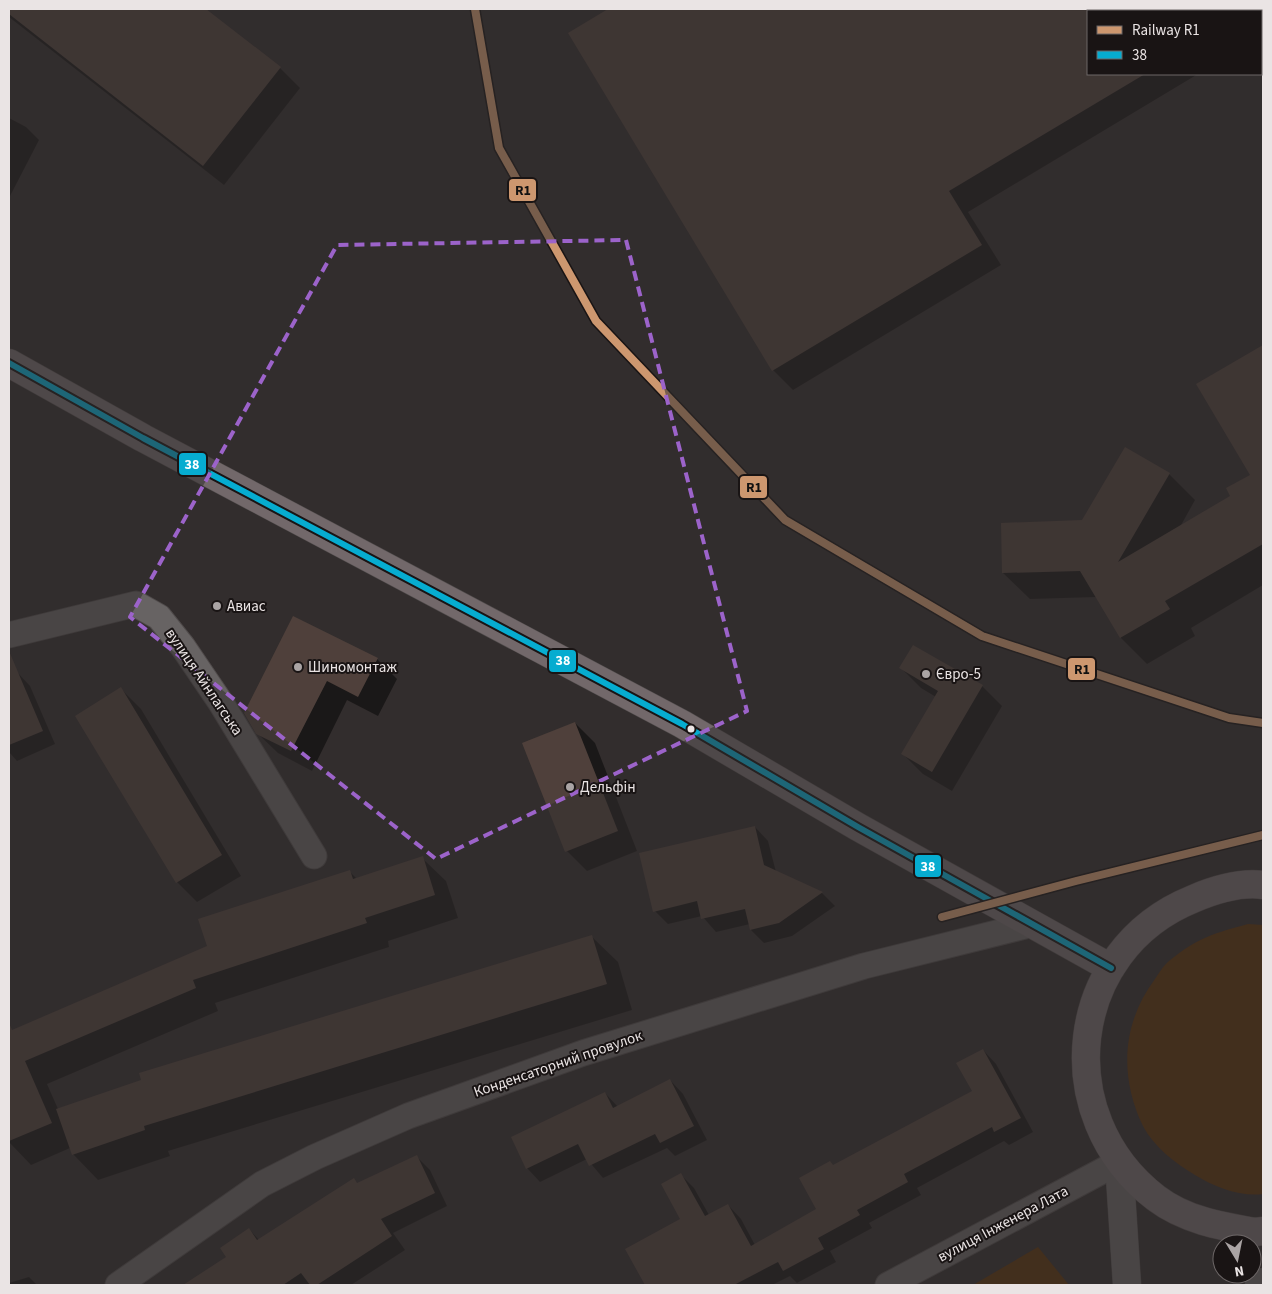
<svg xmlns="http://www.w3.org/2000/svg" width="1272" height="1294" viewBox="0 0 1272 1294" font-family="'Source Sans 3',sans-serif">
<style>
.green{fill:#58310a}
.shadow{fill:#0007}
.building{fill:#4f403b}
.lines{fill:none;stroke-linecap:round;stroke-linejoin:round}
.minor-casing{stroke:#504b4b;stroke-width:27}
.tertiary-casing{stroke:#504b4b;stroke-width:29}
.primary-casing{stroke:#504b4b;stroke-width:29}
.minor{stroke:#676363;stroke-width:25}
.tertiary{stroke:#676363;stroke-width:28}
.primary{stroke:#72686a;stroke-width:28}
.bus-1-casing{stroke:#191414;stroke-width:10}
.bus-1{stroke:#06acd0;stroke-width:6}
.rail-1-casing{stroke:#191414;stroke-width:11}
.rail-1{stroke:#cd976f;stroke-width:8}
.marked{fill:none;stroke:#9c63ca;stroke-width:4;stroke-dasharray:10 6;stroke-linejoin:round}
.poi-dot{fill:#aaa4a4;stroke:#191414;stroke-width:2}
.bus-dot{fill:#eae4e4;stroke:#191414;stroke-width:2}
.labels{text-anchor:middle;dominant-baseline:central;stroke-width:4;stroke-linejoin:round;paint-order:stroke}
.poi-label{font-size:15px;fill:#eae4e4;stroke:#191414;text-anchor:start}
.street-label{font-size:15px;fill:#eae4e4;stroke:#191414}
.line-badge{stroke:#191414;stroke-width:2}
.badge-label{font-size:14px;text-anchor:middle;font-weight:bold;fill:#fff}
.pale-badge-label{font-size:14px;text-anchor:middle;font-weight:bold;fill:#111}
</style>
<rect width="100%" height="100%" fill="#322d2d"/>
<!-- green -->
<path class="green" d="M1248,924L1263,925V1194C1241,1197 1214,1187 1195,1175C1175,1163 1154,1147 1143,1126C1119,1076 1122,1023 1155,979C1159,973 1164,965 1169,961C1197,938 1215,933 1248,924Z
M1038,1247L1069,1285H973Z"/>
<!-- shadow -->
<path class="shadow" d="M9,9H204L280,68L300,88L224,185L9,17Z
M610,9H1263V35L1261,36V11H1088V74H1198L968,212L1001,265L793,390L773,370L570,33Z
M9,118L26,127L39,140L9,198Z
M1263,346V585L1191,628L1195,636L1147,664L1121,638L1097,597L1030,599L1003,573L1083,522L1169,474L1195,500L1180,527L1232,497L1252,475L1198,385Z
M377,659L397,679L378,716L347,700L312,771L278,753L257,733L246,713Z
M901,668L982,686L1002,706L952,791L923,774L903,754L936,697L921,688Z
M17,672L30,686L55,744L17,761L9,752V676Z
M121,689L141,709L241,876L197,902L177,882Z
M575,723L595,743L637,851L587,871L567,851Z
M755,827L768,841L776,872L822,893L835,906L792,936L764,943L751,930L750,924L716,932L702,916L668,924L655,911Z
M422,858L446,881L458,918L388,941L389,947L215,1003L218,1011L47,1084L58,1109L592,937L618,962L632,1010L168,1151L170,1156L98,1180L73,1154L70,1148L31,1165L9,1142V1032L209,946L349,871L357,879Z
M983,1050L996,1064L1033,1132L1009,1145L1004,1141L917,1188L921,1195L869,1223L872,1228L830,1251L836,1262L797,1283L790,1276L772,1285H646L627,1250L682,1220L681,1175L694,1188L709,1215L728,1205L741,1219L755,1245L818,1210L834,1166L973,1091Z
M670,1080L683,1094L707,1140L675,1156L667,1148L603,1178L587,1159L540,1182L527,1168L605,1093L618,1107Z
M417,1157L430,1170L447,1206L393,1233L405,1250L351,1285H185L227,1257L249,1229L259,1240L358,1184Z
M29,1277L37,1285H9V1283Z"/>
<!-- building -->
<path class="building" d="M9,9H206L281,67L203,166L9,14Z
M608,9H1088V74H1145L949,191L982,245L772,371L568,33Z
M1263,345V544L1165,601L1170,609L1120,638L1080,571L1002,573L1001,523L1082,520L1125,447L1170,473L1118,562L1230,496L1226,488L1250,475L1196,384Z
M293,616L378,658L358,697L327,681L291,751L256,734L244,713Z
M913,645L983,685L932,772L901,754L938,691L899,668Z
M9,651L43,731L9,745Z
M121,687L222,855L176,883L75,716Z
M575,722L618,831L565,852L522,743Z
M755,826L764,865L823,892L779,923L750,930L745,909L701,919L697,901L653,912L639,853Z
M423,856L435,895L365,918L367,923L193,980L196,988L25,1061L52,1123L9,1141V1023L12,1030L207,946L198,919L350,870L353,879Z
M592,935L607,984L144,1126L145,1130L72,1155L56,1109L141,1080L139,1073Z
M983,1049L1021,1118L994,1132L992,1127L904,1174L908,1182L857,1210L860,1215L818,1238L824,1249L783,1271L778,1262L734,1285H645L625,1249L680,1219L661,1184L681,1173L705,1216L728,1204L751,1246L816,1209L799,1178L830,1161L833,1165L972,1091L956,1063Z
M670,1079L694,1126L660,1143L655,1134L589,1166L578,1144L526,1169L511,1137L605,1092L613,1108Z
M417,1155L435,1193L381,1219L392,1236L317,1285H310L301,1273L283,1285H183L226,1257L220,1248L249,1228L257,1240L354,1178L357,1183Z"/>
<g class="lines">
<defs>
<path id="minor" d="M9,635L136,604L159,617L183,647L221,703L314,856
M118,1285L262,1184L315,1157L408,1116L583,1053L864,966L1033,924
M888,1285L1119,1162"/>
<path id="tertiary" d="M1119,1162L1127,1285
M1259,1285L1263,1282"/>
<path id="primary" d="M9,363L143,438L682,724L858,827L1111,968
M1263,885C1240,882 1214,890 1193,899C1067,950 1049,1116 1156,1198C1185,1220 1220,1226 1255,1232L1263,1231"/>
</defs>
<!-- minor casing -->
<use href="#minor" class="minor-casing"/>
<!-- tertiary casing -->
<use href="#tertiary" class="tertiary-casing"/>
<!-- primary casing -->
<use href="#primary" class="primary-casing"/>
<!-- minor -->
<use href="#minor" class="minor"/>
<!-- tertiary -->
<use href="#tertiary" class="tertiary"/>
<!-- primary -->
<use href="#primary" class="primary"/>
<defs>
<path id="bus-1" d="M9,363L143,438L682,724L858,827L1111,968"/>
</defs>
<!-- bus-1 casing -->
<use href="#bus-1" class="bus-1-casing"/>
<!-- bus-1 -->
<use href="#bus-1" class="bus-1"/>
<defs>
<path id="rail-1" d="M475,9L499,148L596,321L785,520L982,636L1229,718L1263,723
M942,917L1076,881L1263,835"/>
</defs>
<!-- rail-1 casing -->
<use href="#rail-1" class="rail-1-casing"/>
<!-- rail-1 -->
<use href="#rail-1" class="rail-1"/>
</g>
<!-- marked area -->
<path d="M0 0H1272V1294H0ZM626,240L747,711L436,859L130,617L337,245Z" fill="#322d2d" fill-opacity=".55" fill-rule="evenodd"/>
<path class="marked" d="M626,240L747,711L436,859L130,617L337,245Z"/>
<!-- markers -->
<g class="poi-dot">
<circle cx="217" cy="606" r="5"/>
<circle cx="298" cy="667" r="5"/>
<circle cx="926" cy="674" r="5"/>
<circle cx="570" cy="787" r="5"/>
</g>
<circle class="bus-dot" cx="691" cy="729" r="4.5"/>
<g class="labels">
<!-- poi labels -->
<g class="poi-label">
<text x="227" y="606">Авиас</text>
<text x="308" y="667">Шиномонтаж</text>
<text x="936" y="674">Євро-5</text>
<text x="580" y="787">Дельфін</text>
</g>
<!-- street labels -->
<g class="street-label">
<text transform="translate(204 682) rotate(56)">вулиця Айнлагська</text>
<text transform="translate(558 1064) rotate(-19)">Конденсаторний провулок</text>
<text transform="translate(1003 1224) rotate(-28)">вулиця Інженера Лата</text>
</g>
</g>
<g class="line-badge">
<rect x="508" y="178" width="29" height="24" rx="5" fill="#cd976f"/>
<rect x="178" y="452" width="29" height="24" rx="5" fill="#06acd0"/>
<rect x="739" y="475" width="29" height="24" rx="5" fill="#cd976f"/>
<rect x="548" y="649" width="29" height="24" rx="5" fill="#06acd0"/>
<rect x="1067" y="657" width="29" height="24" rx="5" fill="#cd976f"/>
<rect x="914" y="854" width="28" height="24" rx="5" fill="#06acd0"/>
</g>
<g class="badge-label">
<text x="192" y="469">38</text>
<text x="563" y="665">38</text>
<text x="928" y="871">38</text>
</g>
<g class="pale-badge-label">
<text x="523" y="195">R1</text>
<text x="754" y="492">R1</text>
<text x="1082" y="674">R1</text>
</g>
<!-- border -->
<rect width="1272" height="1294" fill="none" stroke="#eae4e4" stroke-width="20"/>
<!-- legend -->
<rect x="1087" y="10" width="175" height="65" fill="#191414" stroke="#6d6767"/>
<rect x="1097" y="26" width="25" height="8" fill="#cd976f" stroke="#6d6767"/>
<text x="1132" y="35" font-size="15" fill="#eae4e4">Railway R1</text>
<rect x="1097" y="51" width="25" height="8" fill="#06acd0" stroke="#6d6767"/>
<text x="1132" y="60" font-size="15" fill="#eae4e4">38</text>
<!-- north arrow -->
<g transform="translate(1237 1259) rotate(170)"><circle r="24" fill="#191414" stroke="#6d6767"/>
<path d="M0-4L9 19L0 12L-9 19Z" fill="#aaa4a4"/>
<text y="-8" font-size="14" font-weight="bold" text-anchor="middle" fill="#eae4e4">N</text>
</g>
</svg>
